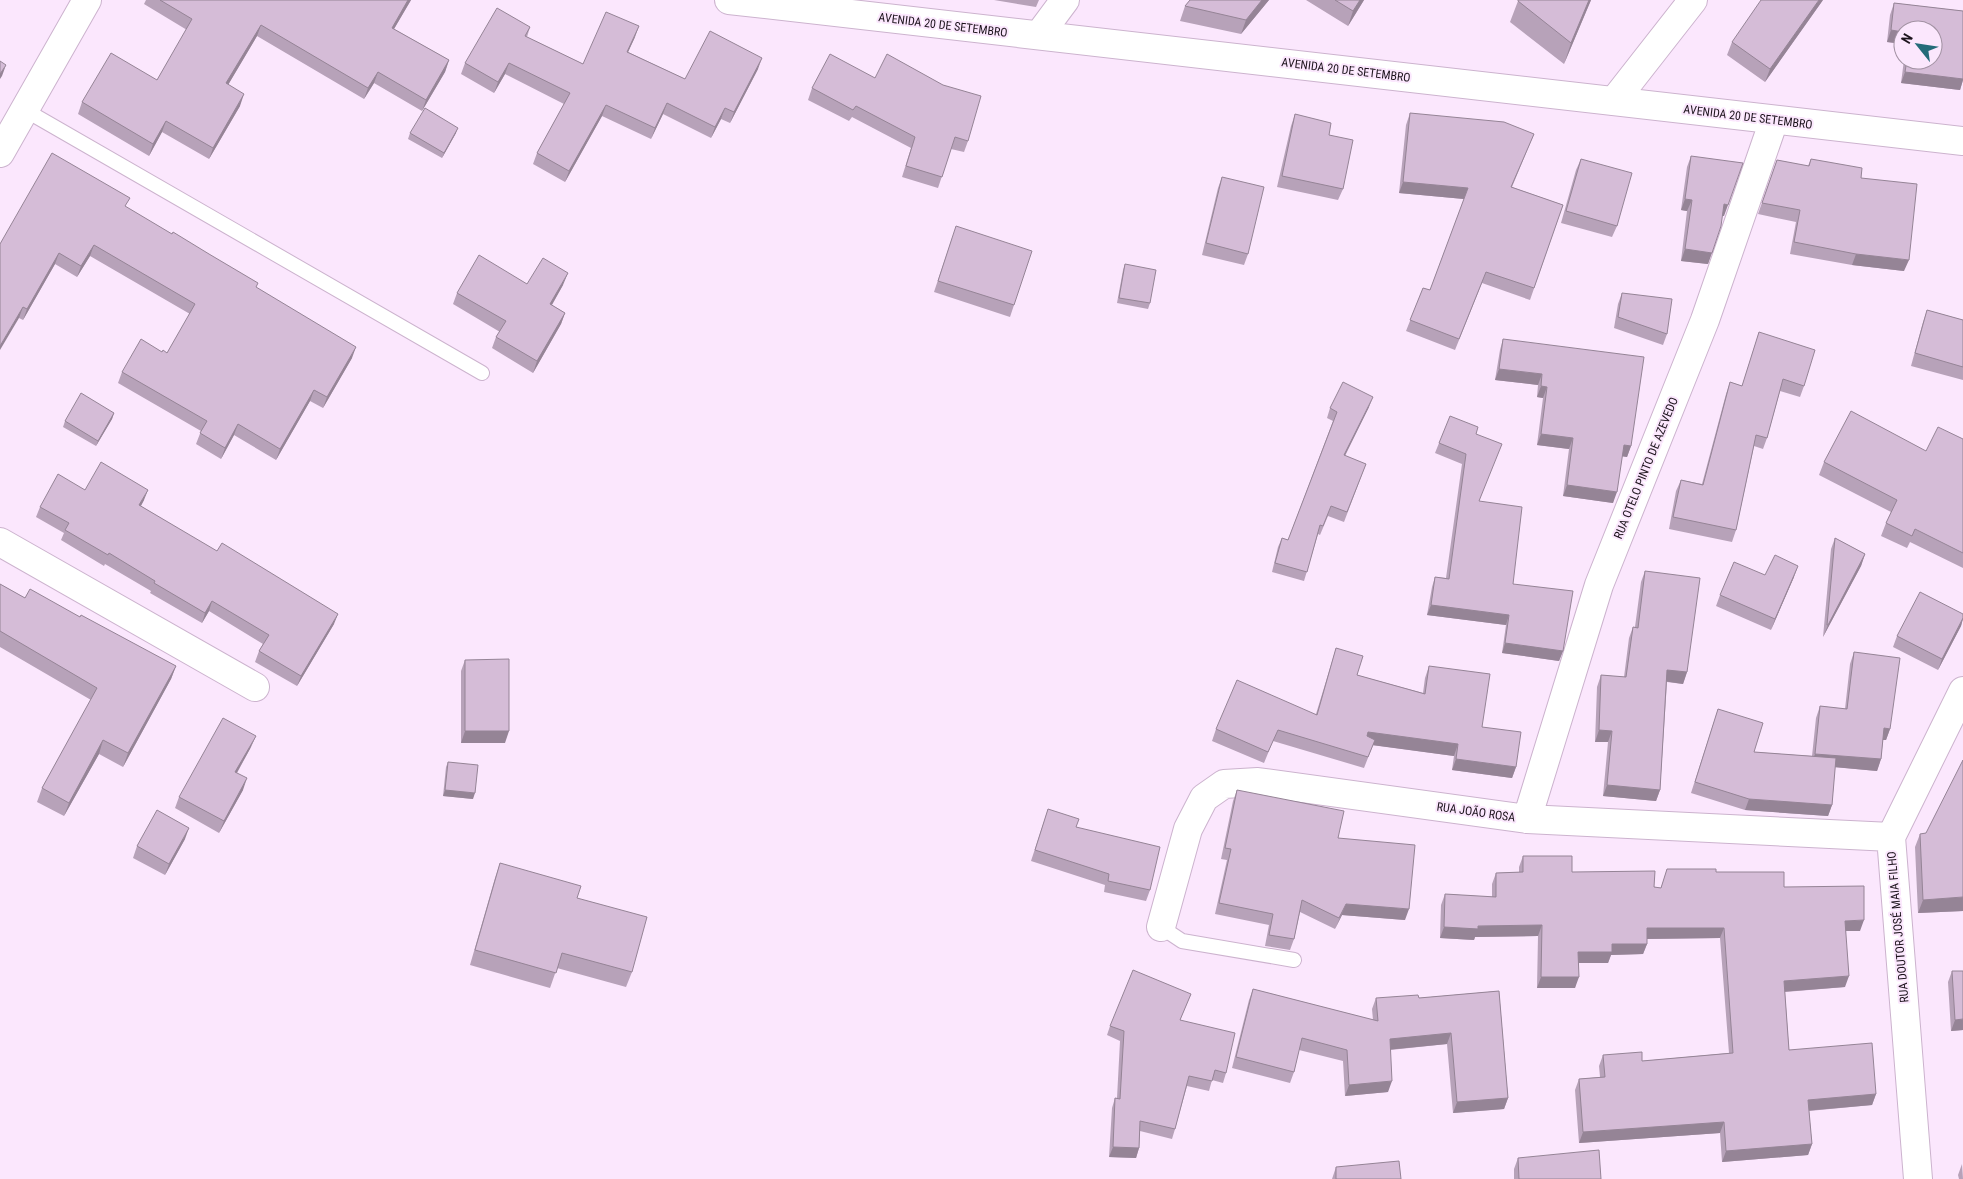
<svg xmlns="http://www.w3.org/2000/svg" width="1963" height="1179" viewBox="0 0 1963 1179" font-family="'Roboto Condensed',sans-serif">
<style>
.lines{fill:none;stroke-linecap:round;stroke-linejoin:round}
.lane-casing{stroke:#ccb3ce;stroke-width:16}
.street-casing{stroke:#ccb3ce;stroke-width:30}
.secondary-casing{stroke:#ccb3ce;stroke-width:30}
.lane{stroke:#fff;stroke-width:14}
.street{stroke:#fff;stroke-width:28}
.secondary{stroke:#fff;stroke-width:28}
.wall{fill:#b7a2b9}
.shaded-wall{fill:#958496}
.building{fill:#d5bcd7;stroke:#958496}
.labels{text-anchor:middle;dominant-baseline:central;stroke-width:4;stroke-linejoin:round;paint-order:stroke}
.street-label{font-size:12px;fill:#1c131c;stroke:#fbe7fd}
</style>
<rect width="100%" height="100%" fill="#fbe7fd"/>
<g class="lines">
<defs>
<path id="lane" d="M25,110L482,373
M1161,927L1182,941L1294,960"/>
<path id="street" d="M1039,35L1065,0
M1614,101L1693,0
M0,542L255,687
M1527,819L1599,585L1705,320L1774,120
M1161,927L1188,829L1204,798L1224,784L1258,782L1527,819L1891,837
M1918,1179L1891,837L1963,691"/>
<path id="secondary" d="M729,0L1963,141
M0,153L87,0"/>
</defs>
<!-- lane casing -->
<use href="#lane" class="lane-casing"/>
<!-- street casing -->
<use href="#street" class="street-casing"/>
<!-- secondary casing -->
<use href="#secondary" class="secondary-casing"/>
<!-- lane -->
<use href="#lane" class="lane"/>
<!-- street -->
<use href="#street" class="street"/>
<!-- secondary -->
<use href="#secondary" class="secondary"/>
</g>
<!-- wall -->
<path class="wall" d="M146,0H411L394,29L449,60L445,72L422,111L374,83L364,99L257,36L228,85L240,106L209,159L162,132L149,156L78,114L82,102L157,80L187,30L144,4Z
M994,0H1039L1036,7Z
M1190,0H1269L1241,34L1180,21L1185,6Z
M1306,0H1364L1348,26Z
M1591,0L1564,64L1510,22L1518,1Z
M1823,0L1765,82L1727,55L1732,42Z
M1894,3L1963,11V80L1960,90L1901,83L1904,60H1933V30H1903V44L1887,42L1890,15Z
M530,27L527,37L583,64L635,37L628,52L685,79L758,69L730,123L721,119L711,138L663,114L651,139L602,116L565,182L533,164L537,153L564,104L505,74L494,93L461,74L465,63Z
M812,88L968,141L964,152L951,149L938,188L902,177L911,148L852,117L849,121L808,100Z
M1410,113L1534,134L1512,187L1563,205L1530,300L1482,283L1455,350L1406,331L1423,288L1430,290L1464,199L1399,193L1406,125Z
M1295,114L1329,135L1343,189L1338,200L1277,187L1291,126Z
M410,133H456L442,158L408,139Z
M1691,156L1724,216H1722L1708,264L1681,261L1687,211L1681,210L1687,167Z
M1581,159L1617,226L1612,237L1561,223L1576,170Z
M1811,159L1861,178L1904,271L1852,265L1790,254L1796,222L1758,214L1777,160L1808,166Z
M1222,177L1248,254L1244,265L1202,255L1218,188Z
M126,207L256,288L352,358L323,408L310,401L276,460L234,435L221,459L196,444L201,431L118,383L122,372L162,352L167,353L190,314L90,256L77,277L55,264L23,320L19,318L0,244Z
M952,238L1014,305L1010,317L934,292Z
M1125,264L1150,303L1148,309L1117,303L1123,270Z
M527,284L563,285L552,305L565,313L561,324L533,373L492,348L496,337L500,332L453,304L457,293Z
M1622,293L1667,334L1663,345L1614,328L1618,304Z
M1927,310L1963,320V380L1911,366L1923,322Z
M1759,332L1804,386L1800,397L1780,391L1767,438L1763,449L1754,446L1736,530L1732,542L1669,529L1676,491L1681,480L1702,484L1726,394L1730,382L1742,386Z
M1503,339L1631,446L1627,457L1622,456L1613,503L1563,496L1569,449L1537,445L1543,398L1537,397L1538,385L1495,380L1500,350Z
M1369,407L1345,456L1366,464L1344,522L1328,516L1320,535L1318,534L1304,581L1272,572L1278,547L1282,538L1288,540L1333,421L1327,418L1330,408Z
M114,413L112,419L96,446L63,427L65,421Z
M1476,434L1479,502L1513,584L1563,651L1559,661L1502,653L1506,625L1427,615L1432,587L1435,577L1446,578L1462,464L1435,453L1439,443Z
M1963,439V568L1910,542L1907,548L1881,536L1886,523L1891,512L1819,475L1824,462L1926,451Z
M85,490L144,500L141,506L334,624L297,686L255,662L259,651L263,644L209,611L202,623L150,593L151,591L105,564L104,566L61,540L64,533L36,517L40,507Z
M1835,538L1865,554L1861,566L1823,637L1831,549Z
M1645,571L1687,672L1683,684L1667,682L1660,790L1656,801L1603,796L1608,742H1595L1597,687L1601,675L1624,677L1629,638L1633,627H1635L1641,582Z
M1765,575L1794,577L1771,630L1716,606L1720,595Z
M0,584L25,598L80,617L176,666L171,679L123,767L99,754L64,816L37,802L42,788L91,700L0,647Z
M1963,614V619L1961,626L1938,670L1893,647L1897,636Z
M1336,648L1357,675L1423,693L1425,678L1429,666L1482,727L1516,767L1512,778L1452,770L1454,756L1373,745L1364,768L1273,741L1264,763L1212,741L1216,729L1316,714Z
M1854,652L1890,729L1886,740H1883L1881,759L1877,771L1835,767L1832,805L1828,816L1745,810L1691,793L1718,709L1754,752L1812,756L1816,718L1820,706L1845,709L1850,664Z
M465,660L505,743H461V671Z
M251,747L237,773L243,790L219,833L175,808L179,797Z
M448,762L473,799L443,796L446,767Z
M1237,790L1338,838L1405,920L1342,915L1335,929L1300,912L1294,939L1290,950L1265,946L1269,925L1215,914L1227,860L1221,859L1233,801Z
M1048,809L1076,827L1150,890L1146,901L1104,892L1105,885L1031,861Z
M1926,833L1963,911L1918,913L1915,847L1920,834Z
M185,839L165,875L133,858L137,846Z
M1523,856L1572,872L1661,888L1667,869L1716,872L1784,887L1860,931H1846L1845,987L1785,992L1789,1050L1876,1094L1872,1105L1809,1111L1812,1144L1808,1155L1722,1162L1720,1133L1579,1143L1575,1090L1579,1079L1600,1077L1599,1066L1603,1055L1642,1061L1729,1053L1720,938L1647,939V944L1643,954L1611,955L1608,963H1579L1575,988H1537L1538,936L1475,937L1474,940L1440,938L1441,905L1445,894L1492,897V884L1496,873L1519,872V867Z
M500,863L577,898L632,972L626,987L557,968L550,988L470,965L495,878Z
M1952,971L1963,1030L1951,1031L1948,982Z
M1253,989L1373,1020L1372,1009L1376,998H1419L1499,991L1508,1098L1504,1109L1453,1113L1447,1044L1390,1050L1388,1092L1345,1096L1343,1061L1299,1050L1294,1072L1290,1083L1232,1068L1249,1000Z
M1191,994L1180,1020L1226,1073L1223,1083L1212,1080L1209,1091L1187,1086L1175,1129L1172,1139L1140,1131L1139,1148L1136,1158L1109,1157L1112,1108L1115,1098H1117L1120,1041L1107,1035L1110,1026Z
M1518,1158L1601,1179H1514V1169Z
M1962,1164L1963,1179H1959L1958,1175Z
M1336,1167L1401,1179H1332Z"/>
<!-- shaded-wall -->
<path class="shaded-wall" d="M408,0H411L388,39L392,28Z
M1262,0H1269L1241,34L1246,20Z
M1360,0H1364L1348,26L1353,11Z
M1589,0H1591L1564,64L1571,43Z
M1819,0H1823L1765,82L1770,69Z
M261,25L257,36L222,95L226,83Z
M639,26L635,37L623,63L627,52Z
M1891,30L1903,32V44L1887,42Z
M762,58L758,69L730,123L734,112Z
M449,60L445,72L422,111L426,100Z
M509,63L505,74L494,93L498,82Z
M6,65L2,76L0,79V74Z
M378,72L374,83L364,99L368,88Z
M1905,72L1963,79V80L1960,90L1901,83Z
M244,94L240,106L209,159L213,148Z
M667,103L663,114L651,139L655,128Z
M606,105L602,116L565,182L569,171Z
M725,108L721,119L711,138L715,127Z
M166,121L162,132L149,156L153,144Z
M458,128L456,133L442,158L444,153Z
M1403,182L1468,188L1464,199L1399,193Z
M1685,199L1692,200L1687,211L1681,210Z
M1724,204L1728,205L1724,216H1720Z
M94,245L90,256L77,277L81,266Z
M1685,249L1712,253L1708,264L1681,261Z
M59,253L55,264L23,320L27,309Z
M1856,254L1909,260L1904,271L1852,265Z
M568,273L563,285L546,315L550,304Z
M23,307L19,318L0,350V346Z
M565,313L561,324L533,373L537,361Z
M356,347L352,358L323,408L327,397Z
M1499,369L1542,374L1538,385L1495,380Z
M1541,386L1547,387L1543,398L1537,397Z
M314,390L310,401L276,460L280,449Z
M1373,397L1369,407L1340,465L1344,455Z
M114,413L112,419L96,446L98,441Z
M238,424L234,435L221,459L225,448Z
M1541,434L1573,438L1569,449L1537,445Z
M1624,445L1631,446L1627,457L1620,456Z
M1567,485L1617,492L1613,503L1563,496Z
M148,490L144,500L135,516L139,505Z
M1865,554L1861,566L1823,637L1828,625Z
M1798,566L1794,577L1771,630L1775,619Z
M212,601L209,611L202,623L205,613Z
M1431,605L1509,615L1506,625L1427,615Z
M338,614L334,624L297,686L301,676Z
M1963,618L1961,626L1938,670L1942,659Z
M1505,643L1563,651L1559,661L1502,653Z
M176,666L171,679L123,767L128,753Z
M1667,670L1687,672L1683,684L1663,681Z
M1884,728L1890,729L1886,740H1880Z
M1599,730L1612,731L1608,742H1595Z
M465,731H509L505,743H461Z
M1368,732L1458,744L1454,756L1364,744Z
M256,736L251,747L231,783L235,772Z
M103,740L99,754L64,816L69,803Z
M1815,754L1881,759L1877,771L1811,765Z
M1456,759L1516,767L1512,778L1452,770Z
M247,778L243,790L219,833L224,821Z
M1607,785L1660,790L1656,801L1603,796Z
M445,790L475,793L473,799L443,796Z
M1749,799L1832,805L1828,816L1745,810Z
M189,828L185,839L165,875L169,864Z
M1963,897V911L1918,913L1923,900Z
M1346,904L1409,909L1405,920L1342,915L1335,929Z
M1864,920L1860,931H1841L1845,921Z
M1542,925L1538,936L1475,937L1474,940L1440,938L1444,927Z
M1647,928H1724L1720,938L1643,939Z
M1612,944H1647L1643,954L1611,955L1608,963H1574L1578,952Z
M1849,976L1845,987L1780,992L1784,981Z
M1541,977H1579L1575,988H1537Z
M1963,1019V1030L1951,1031L1955,1020Z
M1451,1033L1447,1044L1386,1050L1390,1039Z
M1392,1081L1388,1092L1345,1096L1349,1085Z
M1876,1094L1872,1105L1804,1111L1808,1100Z
M1508,1098L1504,1109L1453,1113L1457,1102Z
M1724,1122L1720,1133L1579,1143L1583,1132Z
M1812,1144L1808,1155L1722,1162L1726,1151Z
M1113,1147L1139,1148L1136,1158L1109,1157Z"/>
<!-- building -->
<path class="building" d="M160,0H408L392,28L449,60L426,100L378,72L368,88L261,25L226,83L244,94L213,148L166,121L153,144L82,102L111,53L157,80L192,19Z
M1190,0H1262L1246,20L1185,6Z
M1335,0H1360L1353,11Z
M1518,0H1589L1571,43L1518,1Z
M1761,0H1819L1770,69L1732,42Z
M1894,3L1963,11V79L1905,72L1907,60H1933V30H1903V32L1891,30Z
M497,8L530,27L525,36L583,64L606,12L639,26L627,52L685,79L710,31L762,58L734,112L725,108L715,127L667,103L655,128L606,105L569,171L537,153L570,93L509,63L498,82L465,63Z
M830,54L875,78L887,54L943,85L981,96L968,141L955,137L942,177L906,166L915,137L856,106L853,110L812,88Z
M0,61L6,65L0,74Z
M425,108L458,128L444,153L410,133Z
M1410,113L1504,122L1534,134L1511,187L1563,205L1534,288L1486,272L1459,339L1410,320L1423,288L1430,290L1468,188L1403,182Z
M1295,114L1331,123L1329,135L1353,140L1343,189L1282,176Z
M52,153L130,198L125,206L172,234L173,232L209,254L258,283L256,287L356,347L327,397L314,390L280,449L238,424L225,448L200,433L207,421L122,372L141,339L162,352L163,350L167,353L195,304L94,245L81,266L59,253L27,309L23,307L0,346V244Z
M1691,156L1743,163L1728,205L1724,204L1721,226L1712,253L1685,249L1692,200L1685,199Z
M1581,159L1632,173L1617,226L1566,211Z
M1811,159L1862,168L1861,178L1917,184L1909,260L1856,254L1794,242L1800,210L1762,203L1777,160L1809,166Z
M1222,177L1264,187L1248,254L1206,243Z
M956,226L1032,251L1014,305L938,281Z
M479,255L527,284L543,258L568,273L550,304L565,313L537,361L496,337L506,321L457,293Z
M1125,264L1156,270L1150,303L1119,298Z
M1622,293L1672,299L1667,334L1618,317Z
M1927,310L1963,320V367L1915,353Z
M1759,332L1815,350L1804,386L1783,379L1767,438L1756,435L1736,530L1673,517L1681,480L1703,485L1730,382L1742,386Z
M1503,339L1644,357L1631,446L1624,445L1617,492L1567,485L1573,438L1541,434L1547,387L1541,386L1542,374L1499,369Z
M1343,382L1373,397L1344,455L1366,464L1347,512L1331,506L1323,526L1320,525L1307,572L1275,563L1282,538L1288,540L1337,412L1330,408Z
M81,393L114,413L98,441L65,421Z
M1851,411L1926,451L1938,427L1963,439V553L1915,529L1912,536L1886,523L1897,500L1824,462Z
M1450,416L1478,427L1476,434L1502,444L1479,501L1522,507L1513,584L1573,591L1563,651L1505,643L1509,615L1431,605L1435,577L1449,579L1466,454L1439,443Z
M101,462L148,490L139,505L217,551L222,543L338,614L301,676L259,651L269,635L212,601L205,613L154,583L155,581L109,553L108,555L65,530L69,523L40,507L58,474L85,490Z
M1835,538L1865,554L1828,625H1827Z
M1775,555L1798,566L1775,619L1720,595L1734,562L1765,575Z
M1645,571L1700,578L1687,672L1667,670L1660,790L1607,785L1612,731L1599,730L1601,675L1626,677L1633,627L1638,628Z
M0,584L25,598L30,589L80,617L81,615L176,666L128,753L103,740L69,803L42,788L97,688L0,631Z
M1920,592L1963,614V618L1942,659L1897,636Z
M1336,648L1363,656L1357,675L1425,694L1429,666L1490,674L1482,727L1521,732L1516,767L1456,759L1458,744L1368,732L1367,736L1375,740L1368,757L1278,730L1268,752L1216,729L1237,680L1317,715Z
M1854,652L1900,658L1890,729L1884,728L1881,759L1815,754L1820,706L1847,709Z
M509,659V731H465V660Z
M1718,709L1763,723L1754,752L1836,758L1832,805L1749,799L1695,782Z
M223,718L256,736L235,772L247,778L224,821L179,797Z
M1963,760V897L1923,900L1920,834L1926,833Z
M448,762L478,765L475,793L445,790Z
M1237,790L1344,811L1338,838L1415,845L1409,909L1346,904L1339,918L1302,900L1294,939L1269,935L1273,914L1219,903L1231,849L1225,848Z
M1048,809L1079,819L1076,827L1160,847L1150,890L1108,881L1109,874L1035,850Z
M157,810L189,828L169,864L137,846Z
M1523,856H1572V872L1655,871L1654,887L1661,888L1667,869H1716V872H1784V887L1864,886V920L1845,921L1849,976L1784,981L1789,1050L1872,1043L1876,1094L1808,1100L1812,1144L1726,1151L1724,1122L1583,1132L1579,1079L1605,1077L1603,1055L1642,1052V1061L1733,1053L1724,928H1647V944H1612V952H1578L1579,977H1541L1542,925L1478,926V929L1444,927L1445,894L1496,897V873L1523,872Z
M500,863L581,886L577,898L647,917L632,972L562,953L556,973L475,950Z
M1133,970L1191,994L1180,1020L1235,1033L1226,1073L1215,1070L1212,1081L1189,1076L1175,1129L1140,1121L1139,1148L1113,1147L1115,1098L1120,1099L1124,1031L1110,1026Z
M1952,971H1963V1019L1955,1020Z
M1253,989L1378,1021L1376,998L1418,995L1419,998L1499,991L1508,1098L1457,1102L1451,1033L1390,1039L1392,1081L1349,1085L1347,1050L1302,1038L1294,1072L1236,1057Z
M1599,1150L1601,1179H1519L1518,1158Z
M1399,1161L1401,1179H1336V1167Z"/>
<g class="labels">
<!-- street labels -->
<g class="street-label">
<text transform="translate(943 25) rotate(7)">AVENIDA 20 DE SETEMBRO</text>
<text transform="translate(1346 70) rotate(7)">AVENIDA 20 DE SETEMBRO</text>
<text transform="translate(1748 117) rotate(7)">AVENIDA 20 DE SETEMBRO</text>
<text transform="translate(1646 468) rotate(-68)">RUA OTELO PINTO DE AZEVEDO</text>
<text transform="translate(1476 812) rotate(8)">RUA JOÃO ROSA</text>
<text transform="translate(1898 927) rotate(-95)">RUA DOUTOR JOSÉ MAIA FILHO</text>
</g>
</g>
<!-- north arrow -->
<g transform="translate(1918 45) rotate(300)"><circle r="24" fill="#fbe7fd" stroke="#a292a3"/>
<path d="M0-4L9 19L0 12L-9 19Z" fill="#246b79"/>
<text y="-8" font-size="14" font-weight="bold" text-anchor="middle" fill="#1c131c">N</text>
</g>
</svg>
